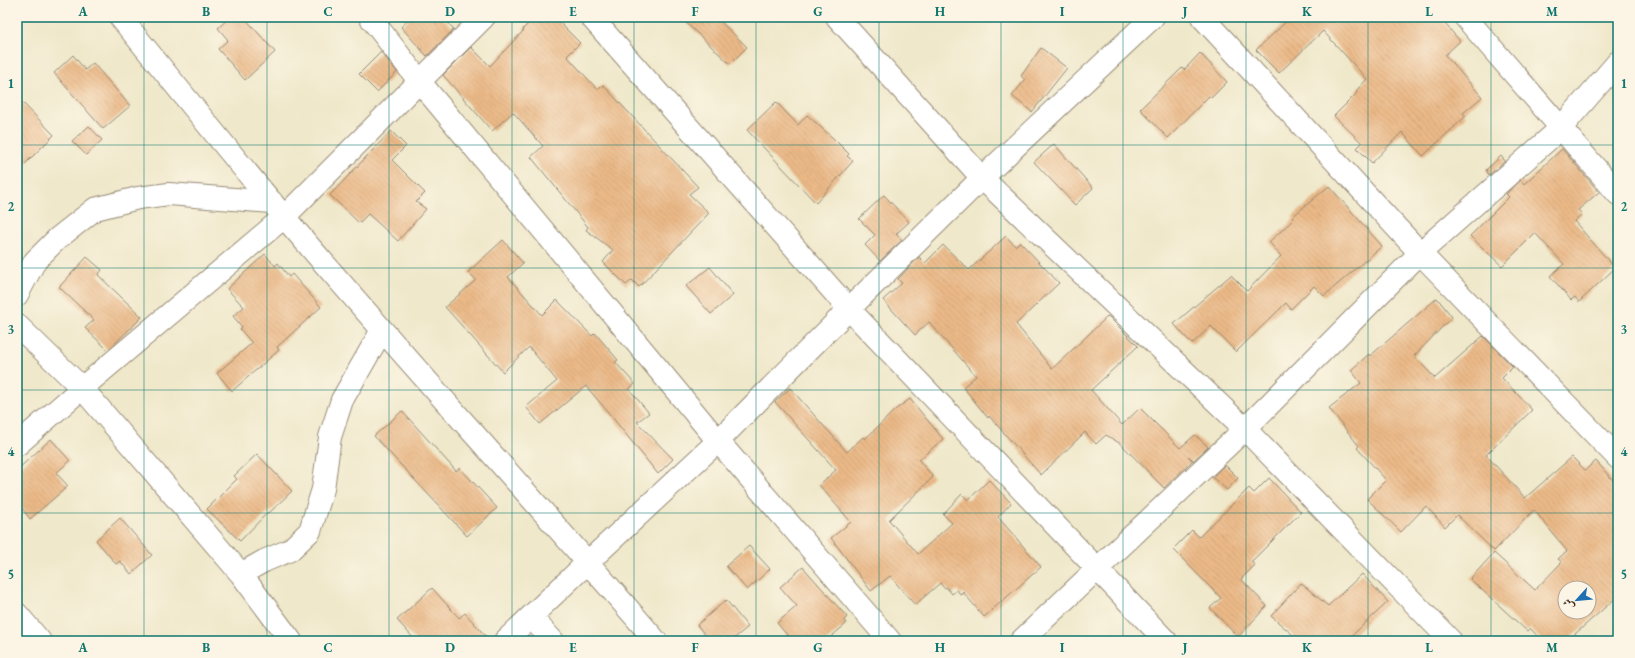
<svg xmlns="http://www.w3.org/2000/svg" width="1635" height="658" viewBox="0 0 1635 658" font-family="'EB Garamond',Amiri,serif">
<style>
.building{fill:url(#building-back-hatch);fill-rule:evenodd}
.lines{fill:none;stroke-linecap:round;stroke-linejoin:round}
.street-casing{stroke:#958974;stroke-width:24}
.street{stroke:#fff;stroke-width:22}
.grid{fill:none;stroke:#0f766e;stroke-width:1;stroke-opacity:0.55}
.neatline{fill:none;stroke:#0f766e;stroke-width:1.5}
.grid-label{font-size:13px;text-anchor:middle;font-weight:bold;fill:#0f766e}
</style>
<defs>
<pattern id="building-back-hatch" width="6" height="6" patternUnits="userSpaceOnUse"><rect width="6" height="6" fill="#ebb987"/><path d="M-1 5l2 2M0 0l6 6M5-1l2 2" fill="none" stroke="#ca9f74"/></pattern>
</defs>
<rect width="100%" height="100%" fill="#fcf5e5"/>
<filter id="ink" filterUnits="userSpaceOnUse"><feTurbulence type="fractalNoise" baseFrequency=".025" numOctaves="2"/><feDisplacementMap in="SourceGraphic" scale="8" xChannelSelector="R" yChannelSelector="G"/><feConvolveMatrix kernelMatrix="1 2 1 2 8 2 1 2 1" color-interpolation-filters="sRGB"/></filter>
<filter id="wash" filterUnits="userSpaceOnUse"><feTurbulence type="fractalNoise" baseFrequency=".012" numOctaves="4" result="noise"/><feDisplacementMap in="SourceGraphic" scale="16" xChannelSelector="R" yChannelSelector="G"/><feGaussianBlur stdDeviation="0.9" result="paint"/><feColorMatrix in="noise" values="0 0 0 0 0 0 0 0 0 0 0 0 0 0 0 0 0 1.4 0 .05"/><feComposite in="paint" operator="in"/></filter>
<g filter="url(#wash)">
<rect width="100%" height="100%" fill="#efe8ca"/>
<g id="blocks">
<!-- building -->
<path class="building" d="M230,17H244L275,52L245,80L218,49L228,40L218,28Z
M411,17H442L454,29L427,56L401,27Z
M535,17H554L580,43L567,56L597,89L603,85L698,187L689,194L709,213L639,287L632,280L626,285L603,262L613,250L586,230L588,227L531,157L543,146L513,112L492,131L443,75L471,47L490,66L524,30L523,29Z
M680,17H716L747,47L730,64Z
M1291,17H1439L1460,41L1445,55L1482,97L1463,113L1466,116L1423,156L1402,132L1372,163L1357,148L1362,143L1334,116L1357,93L1356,91L1367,79L1323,31L1279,73L1256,50Z
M1041,48L1067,68L1032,112L1012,96L1025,80L1021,76Z
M381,52L397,72L377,92L359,74Z
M1200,53L1227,82L1211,98L1209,96L1168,138L1140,109L1182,68L1184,70Z
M73,55L85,70L93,63L130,106L103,129L54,73Z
M17,97L54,135L17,172Z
M776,102L798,125L807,115L834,139L849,154L847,156L853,161L816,203L747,130Z
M89,126L102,140L86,155L72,141Z
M391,131L406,146L392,160L425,193L416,202L426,209L398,241L368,214L359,223L330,195Z
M1054,144L1093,188L1075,205L1034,162Z
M1562,149L1599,192L1578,210L1582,214L1574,221L1615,268L1579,302L1575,297L1571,300L1550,276L1564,264L1535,233L1502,266L1470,236L1509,197L1506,194L1521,180L1524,184Z
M1501,156L1505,161L1489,175L1486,170Z
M1329,186L1382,246L1324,296L1314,286L1291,309L1286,303L1236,352L1211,326L1192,344L1174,324L1231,275L1247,291L1281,256L1269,242L1294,219L1292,217Z
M884,195L909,222L896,234L902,240L880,261L865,245L875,235L859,219Z
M1006,236L1015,246L1020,242L1059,283L1016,324L1052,369L1108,316L1138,346L1091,390L1122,425L1140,408L1180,448L1195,435L1208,447L1193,461L1188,456L1193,460L1164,488L1121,444L1106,435L1096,444L1085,432L1041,475L989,416L988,418L963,387L976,376L929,322L915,335L883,300L902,283L898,279L919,257L925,263L943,245L969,270Z
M503,240L523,263L508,277L542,315L557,300L592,336L595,333L618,360L615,362L635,384L629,389L649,413L637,422L673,459L658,474L608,412L586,386L540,424L526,407L557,381L529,347L503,372L445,307L476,280L468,272Z
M265,254L275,266L278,263L289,277L292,274L321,307L277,347L279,350L232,391L217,373L252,343L240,329L242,327L233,316L244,307L227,289Z
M87,257L102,270L98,275L142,317L108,350L85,328L94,320L59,287Z
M710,267L733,295L711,314L686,286Z
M1437,298L1452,317L1414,356L1435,378L1483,336L1513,367L1502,378L1532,410L1486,455L1525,498L1572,457L1585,470L1596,461L1618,486V596L1567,641H1542L1530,628L1527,631L1470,579L1494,553L1535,590L1562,562L1558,559L1567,551L1534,510L1494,551L1457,515L1445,527L1426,506L1401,532L1367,499L1386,480L1357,448L1359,446L1329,408L1361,383L1351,370L1369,354L1370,356ZM1565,588H1589V612H1565Z
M790,388L847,452L863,437L865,439L896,409L910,399L943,439L919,460L933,477L889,520L918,554L952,523L943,514L962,494L968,500L989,480L1011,503L998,517L1041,567L984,617L963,592L961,595L957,590L952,594L946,587L944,588L940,583L915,605L890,576L871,591L831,538L851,522L819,485L836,470L775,402Z
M402,411L456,471L460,468L497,508L467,536L374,436Z
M51,439L70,461L56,473L68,486L30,519L17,502V470Z
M257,454L292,491L269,513L268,512L240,541L207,509L237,479L234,476Z
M1225,465L1238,478L1227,490L1212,477Z
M1269,478L1301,512L1251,562L1255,565L1241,579L1267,606L1238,637L1210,608L1221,598L1173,549L1192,530L1199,537L1249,488L1254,493Z
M120,518L152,555L131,574L120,561L116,564L96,540Z
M749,546L770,569L747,590L726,566Z
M803,567L847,617L844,620L846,624L826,641H792L777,623L797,606L780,587Z
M1362,574L1388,602L1346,641H1300L1271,616L1301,583L1328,606Z
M432,588L459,618L465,613L490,641H416L397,620Z
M726,600L748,627L731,641H710L697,625Z"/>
</g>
</g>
<g filter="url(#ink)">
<use href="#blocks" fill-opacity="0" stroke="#958974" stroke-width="1"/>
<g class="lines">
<defs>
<path id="street" d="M120,17C175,84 229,152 285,218C407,361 534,499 656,641
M370,17L420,82L718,441L890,641
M591,17L849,309L1166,641
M837,17L982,178L1245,429L1451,641
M1202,17L1420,253L1618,458
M1465,17L1618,194
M17,295L35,261L57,239L95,209L138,198L169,194L272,202
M17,325L82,388L241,574L291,641
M17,445L82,388L284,217L484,17
M241,574L264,561L290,550L310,531L323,489L330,437L342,400L382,330
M17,614L40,641
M531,617L553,641
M505,641L588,562L718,441L849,309L982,178L1153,17
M1021,641L1245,429L1420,253L1560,129L1618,62"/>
</defs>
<!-- street casing -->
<use href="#street" class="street-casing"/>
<!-- street -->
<use href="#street" class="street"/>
</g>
</g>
<!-- grid -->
<path class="grid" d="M144,17V641M267,17V641M389,17V641M512,17V641M634,17V641M756,17V641M879,17V641M1001,17V641M1123,17V641M1246,17V641M1368,17V641M1491,17V641M17,145H1618M17,268H1618M17,390H1618M17,513H1618"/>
<!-- margin -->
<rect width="1635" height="658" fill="none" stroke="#fcf5e5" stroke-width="44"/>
<!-- north arrow -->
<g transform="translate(1577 600) rotate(243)"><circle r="19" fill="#fcf5e5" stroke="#afa495"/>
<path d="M0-3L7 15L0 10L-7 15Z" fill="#1f6fb2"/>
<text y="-6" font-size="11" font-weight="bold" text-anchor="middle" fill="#3b2a1e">ش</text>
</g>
<rect x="22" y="22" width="1591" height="614" class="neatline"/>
<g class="grid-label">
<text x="83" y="16">A</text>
<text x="206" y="16">B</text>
<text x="328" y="16">C</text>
<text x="450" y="16">D</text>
<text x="573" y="16">E</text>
<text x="695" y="16">F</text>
<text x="818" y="16">G</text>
<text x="940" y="16">H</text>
<text x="1062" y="16">I</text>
<text x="1185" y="16">J</text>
<text x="1307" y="16">K</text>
<text x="1429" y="16">L</text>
<text x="1552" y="16">M</text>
<text x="11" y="88">1</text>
<text x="1624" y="88">1</text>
<text x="11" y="211">2</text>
<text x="1624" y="211">2</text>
<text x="11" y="334">3</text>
<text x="1624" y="334">3</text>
<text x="11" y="456">4</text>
<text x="1624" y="456">4</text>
<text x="11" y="579">5</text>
<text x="1624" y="579">5</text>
<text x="83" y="652">A</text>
<text x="206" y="652">B</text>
<text x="328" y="652">C</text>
<text x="450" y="652">D</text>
<text x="573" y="652">E</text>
<text x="695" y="652">F</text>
<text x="818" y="652">G</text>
<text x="940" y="652">H</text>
<text x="1062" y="652">I</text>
<text x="1185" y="652">J</text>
<text x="1307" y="652">K</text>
<text x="1429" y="652">L</text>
<text x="1552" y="652">M</text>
</g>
</svg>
